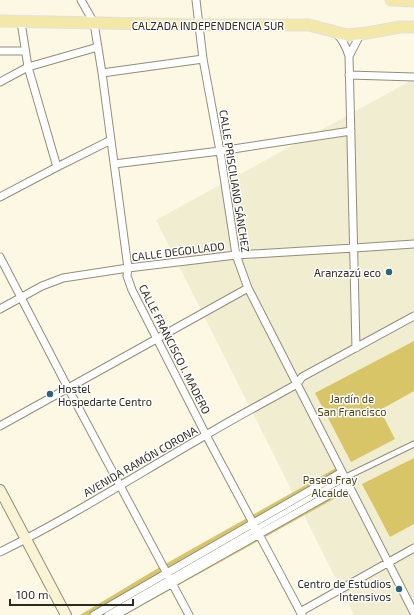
<svg xmlns="http://www.w3.org/2000/svg" width="414" height="615" viewBox="0 0 414 615" font-family="'Exo 2',sans-serif">
<style>
.built{fill:#f1edd1}
.green{fill:#d7c568}
.lines{fill:none;stroke-linecap:round;stroke-linejoin:round}
.pedestrian-casing{stroke:#918e7c;stroke-width:7}
.minor-casing{stroke:#918e7c;stroke-width:9}
.secondary-casing{stroke:#918e7c;stroke-width:12}
.primary-casing{stroke:#e1e1e0;stroke-width:13}
.pedestrian{stroke:#fff;stroke-width:5}
.minor{stroke:#fff;stroke-width:7}
.secondary{stroke:#faf4d4;stroke-width:10}
.primary{stroke:#f4e8a8;stroke-width:11}
.poi-dot{fill:#2c647e;stroke:#fff;stroke-width:1.5}
.labels{text-anchor:middle;dominant-baseline:central;stroke-width:3;stroke-linejoin:round;paint-order:stroke}
.street-label{font-size:11px;fill:#2c2b23;stroke:#fff}
.poi-label{font-size:11px;fill:#2c2b23;stroke:#fff;text-anchor:end}
.park-label{font-size:11px;fill:#4d4417;stroke:#fff}
</style>
<rect width="100%" height="100%" fill="#fcf8e4"/>
<!-- built -->
<path class="built" d="M414,79V615H354L156,220Z"/>
<!-- green -->
<path class="green" d="M414,341V391L380,410L395,439L351,462L315,393Z
M414,458V524L390,537L362,484Z
M336,468L348,491L125,615H80L160,567Z"/>
<g class="lines">
<defs>
<path id="pedestrian" d="M107,615L348,476L414,444"/>
<path id="minor" d="M81,0L94,23L102,73L128,268L127,276L132,290L206,435L302,615
M196,0L203,59L220,151L236,255L248,288L414,613
M21,22L28,67L57,167
M336,33C343,40 346,46 349,56L356,348
M0,51H25
M349,56L359,37L365,34
M102,73L203,59
M349,75L414,77
M0,82L28,67L98,47
M114,164L220,151L351,131
M0,197L57,167L111,140
M0,257L68,388L189,615
M0,309L42,286L63,278L128,268L236,255L354,248L414,244
M0,426L248,288
M0,552C71,517 138,474 206,435C236,417 267,401 297,384L302,377L414,316
M300,612L414,548
M94,615L342,472
M116,615L348,484"/>
<path id="secondary" d="M0,490L66,615"/>
<path id="primary" d="M391,0L414,1
M0,21L199,25H309L347,35L367,33L400,27H414"/>
</defs>
<!-- pedestrian casing -->
<use href="#pedestrian" class="pedestrian-casing"/>
<!-- minor casing -->
<use href="#minor" class="minor-casing"/>
<!-- secondary casing -->
<use href="#secondary" class="secondary-casing"/>
<!-- primary casing -->
<use href="#primary" class="primary-casing"/>
<!-- pedestrian -->
<use href="#pedestrian" class="pedestrian"/>
<!-- minor -->
<use href="#minor" class="minor"/>
<!-- secondary -->
<use href="#secondary" class="secondary"/>
<!-- primary -->
<use href="#primary" class="primary"/>
</g>
<!-- markers -->
<g class="poi-dot">
<circle cx="389" cy="272" r="4"/>
<circle cx="50" cy="394" r="4"/>
<circle cx="399" cy="589" r="4"/>
</g>
<g class="labels">
<!-- street labels -->
<g class="street-label">
<text x="208" y="25">CALZADA INDEPENDENCIA SUR</text>
<text transform="translate(235 181) rotate(81)">CALLE PRISCILIANO SÁNCHEZ</text>
<text transform="translate(178 251) rotate(-7)">CALLE DEGOLLADO</text>
<text transform="translate(175 349) rotate(63)">CALLE FRANCISCO I. MADERO</text>
<text transform="translate(140 461) rotate(-30)">AVENIDA RAMÓN CORONA</text>
</g>
<!-- poi labels -->
<g class="poi-label">
<text x="381" y="272">Aranzazú eco</text>
<text x="58" y="388" text-anchor="start">Hostel<tspan x="58" dy="13">Hospedarte Centro</tspan></text>
<text x="391" y="583">Centro de Estudios<tspan x="391" dy="13">Intensivos</tspan></text>
</g>
<!-- park labels -->
<g class="park-label">
<text x="352" y="398">Jardín de<tspan x="352" dy="13">San Francisco</tspan></text>
<text x="330" y="479">Paseo Fray<tspan x="330" dy="13">Alcalde</tspan></text>
</g>
</g>
<!-- scale -->
<path d="M10 599v6h123v-6" fill="none" stroke="#2c2b23" stroke-width="2"/>
<text x="16" y="599" font-size="12" fill="#2c2b23" stroke="#ffffff" stroke-width="3" paint-order="stroke">100 m</text>
</svg>
